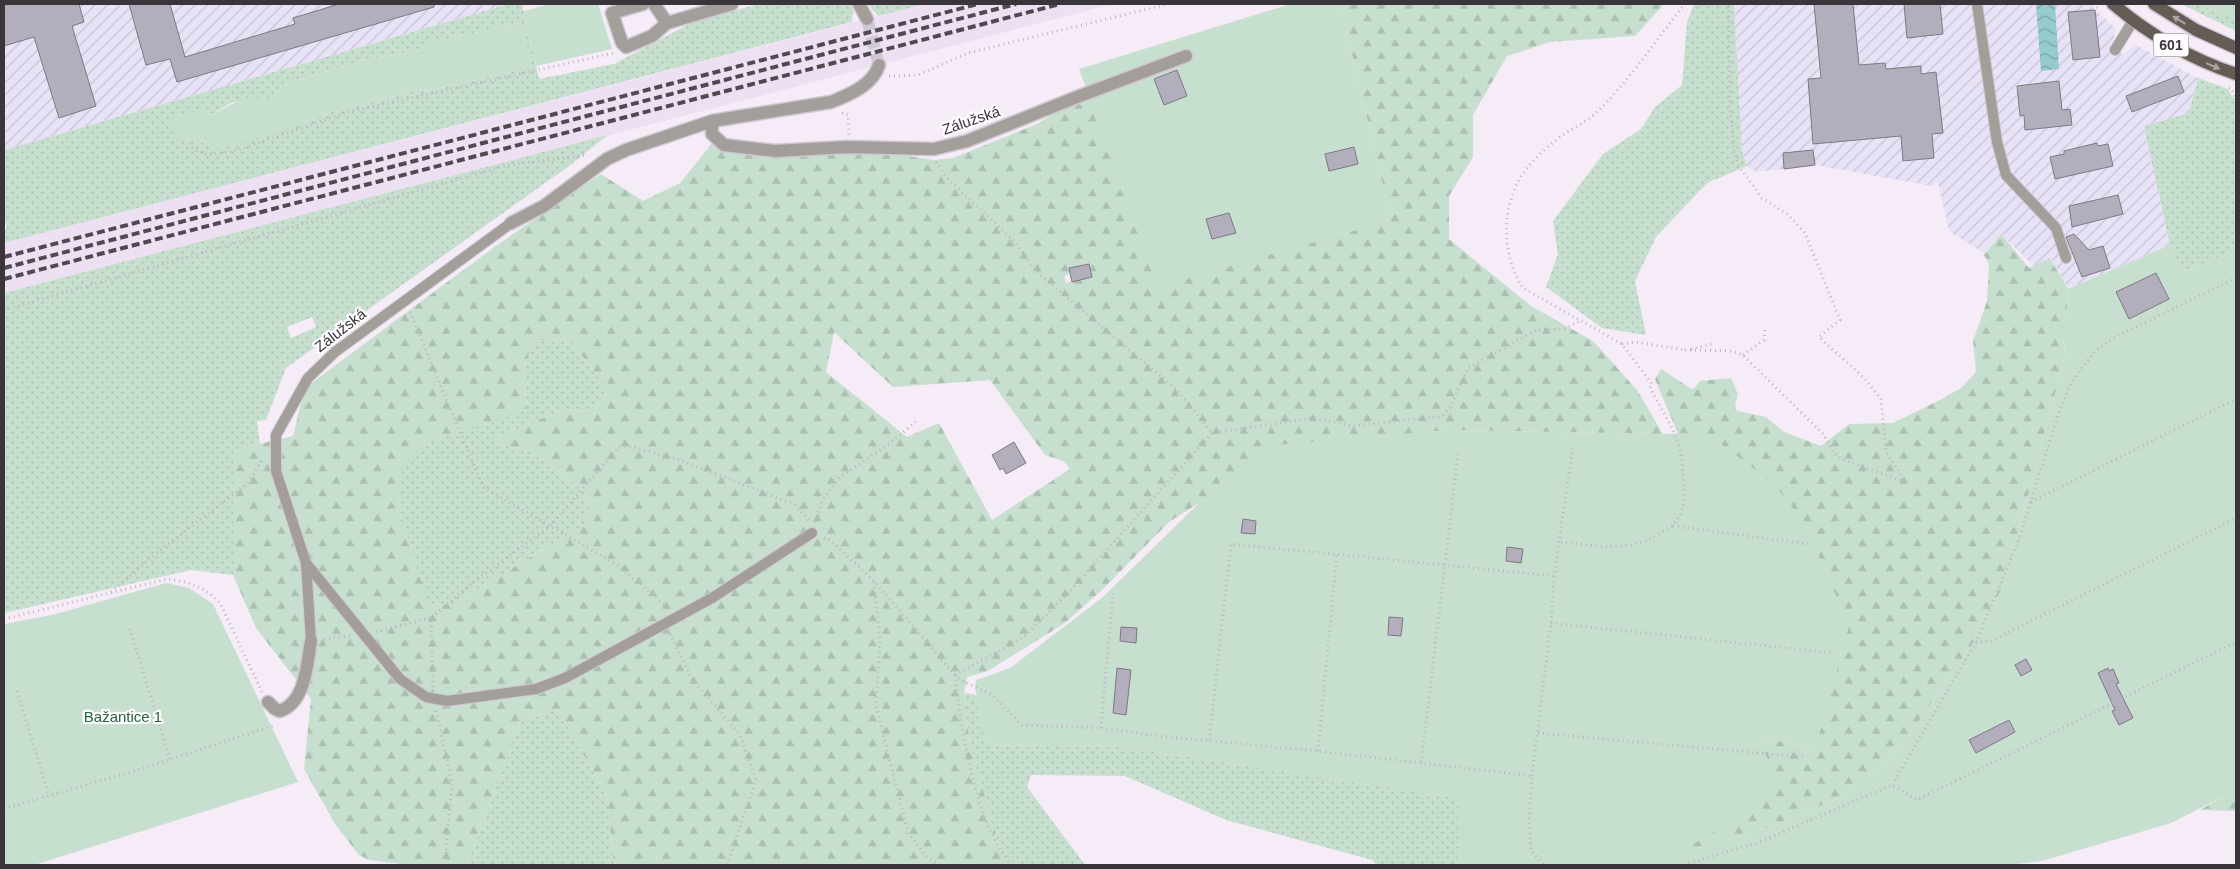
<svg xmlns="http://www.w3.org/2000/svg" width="2240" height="869" viewBox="0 0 2240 869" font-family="Arial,sans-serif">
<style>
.industrial{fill:url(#industrial-furrows)}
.built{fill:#ede0f2}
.grass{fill:url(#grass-dots);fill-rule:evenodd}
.forest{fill:url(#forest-firs);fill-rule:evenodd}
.green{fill:#c7dfce}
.water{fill:url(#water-waves)}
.building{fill:#b3aebc;stroke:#7d7884}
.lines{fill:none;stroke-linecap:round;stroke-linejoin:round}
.street-tunnel{stroke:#cfc7d2;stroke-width:12;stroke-dasharray:12 6;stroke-linecap:butt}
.lane-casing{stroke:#cfc7d2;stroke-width:12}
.street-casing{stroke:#cfc7d2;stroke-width:15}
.primary-casing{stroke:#cfc7d2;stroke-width:15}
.path{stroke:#bdb5bf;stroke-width:3;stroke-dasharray:1 4;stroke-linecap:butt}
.lane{stroke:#a49e9a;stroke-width:10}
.street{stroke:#a49e9a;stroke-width:12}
.primary{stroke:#655c55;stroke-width:12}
.rail{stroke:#4e4a50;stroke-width:4;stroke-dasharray:8 4;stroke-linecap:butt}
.oneway{fill:#aaa4a2}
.labels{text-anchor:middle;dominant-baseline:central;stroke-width:4.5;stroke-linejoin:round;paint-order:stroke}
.shield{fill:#fefcff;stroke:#747175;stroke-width:1}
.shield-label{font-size:14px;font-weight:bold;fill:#39353a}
.street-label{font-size:15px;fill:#39353a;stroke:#fefcff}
.park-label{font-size:15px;fill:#266340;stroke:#fefcff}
</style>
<defs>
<pattern id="industrial-furrows" width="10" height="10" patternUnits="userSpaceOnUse" patternTransform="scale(1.25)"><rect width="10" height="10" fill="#e8e2f7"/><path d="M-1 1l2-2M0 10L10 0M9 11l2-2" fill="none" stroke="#c8c2d4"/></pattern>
<pattern id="grass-dots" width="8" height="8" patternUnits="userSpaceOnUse" patternTransform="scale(1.25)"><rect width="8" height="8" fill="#c7dfce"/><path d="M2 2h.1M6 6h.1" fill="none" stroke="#acc0b2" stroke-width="1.8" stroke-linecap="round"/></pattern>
<pattern id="forest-firs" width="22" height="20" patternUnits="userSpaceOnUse" patternTransform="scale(1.25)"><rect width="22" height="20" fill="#c7dfce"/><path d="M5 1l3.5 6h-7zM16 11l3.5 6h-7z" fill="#acc0b2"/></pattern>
<pattern id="water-waves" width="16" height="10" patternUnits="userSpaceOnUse" patternTransform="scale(1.25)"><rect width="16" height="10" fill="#95cace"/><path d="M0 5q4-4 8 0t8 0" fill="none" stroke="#7ba5a8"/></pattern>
</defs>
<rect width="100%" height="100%" fill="#f5ecf8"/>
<!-- industrial -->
<path class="industrial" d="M4,4H509L4,150Z
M1734,4H2089L2116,29L2110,49L2123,54L2136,45L2198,78L2189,113L2144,126L2170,245L2068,289L2051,258L2036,268L2001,234L1984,253L1949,231L1938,182L1932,186L1815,165L1756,172L1747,166L1742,151Z"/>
<!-- built -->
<path class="built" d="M925,4H1113L4,293V243Z"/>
<!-- grass -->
<path class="grass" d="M509,4H522L539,79L614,64L691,23L758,4H850L853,8L852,22L4,243V229L7,228L4,218V150ZM521,22L531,67L437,89L418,90L327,113L302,124L204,143L199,138L206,109L207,115L214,113L233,102L270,100L289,83L360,61L427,49V44Z
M868,4H925L878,16Z
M1694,4H1734L1742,151L1747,166L1707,183L1656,237L1635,281L1646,335L1602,328L1546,287L1558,254L1553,221L1603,154L1641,129L1655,107L1682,85L1687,22Z
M2181,4H2199L2236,19V31Z
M2198,78L2228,89L2233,98H2236V251L2181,273L2170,245L2144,126L2189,113Z
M608,135L569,166L286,368L266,420L257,421L260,444L233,450V575L191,570L4,613V293ZM312,317L316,327L291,338L287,327Z
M569,338L609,392L594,410L560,411L491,440L541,458L585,492L588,523L452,604L428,605L399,510L401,465L424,442L527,410L524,366L534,341Z
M964,693L977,695L986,745L1123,747L1459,798L1461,865H1377L1372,860L1226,820L1125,776L1031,775L1027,787L1085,865H1015L1000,850L984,796L970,744Z
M558,709L607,796L614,865H467L521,721Z"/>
<!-- forest -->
<path class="forest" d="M1340,4H1664L1635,36L1550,42L1507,56L1473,115V157L1449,196V239L1531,306L1593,341L1637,390L1663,434L1450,430L1264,447L1199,503L1169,522L1103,589L1065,623L988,671L967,677L964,693L970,744L1000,850L1015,865H614L607,796L558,709L521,721L467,865H409L369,860L359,855L335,824L304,769L311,699L256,628L233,575V450L293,436L304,391L317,379L497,245L601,174L643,201L680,183L714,141L737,146L848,147L934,160L953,158L1037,124L1088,92L1158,286L1391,220ZM1088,264L1092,277L1066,283L1064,276L1070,274L1069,268ZM834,332L893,387L990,380L1045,455L1064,461L1070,469L992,520L939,423L907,437L826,372ZM569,338L609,392L594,410L560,411L490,440L541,458L585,492L588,523L452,604L429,605L399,510L402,465L424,442L489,424L527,410L524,366L534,341Z
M2001,234L2029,268L2050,258L2068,289L2064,360L2004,585L1975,640L1896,754L1844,796L1767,828L1668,857L1734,821L1765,753L1767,738L1815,750L1706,433L1678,434L1655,379L1661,369L1693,390L1700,381L1731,378L1738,394L1735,406L1737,411L1766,417L1784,432L1821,446L1849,424L1893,423L1940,400L1961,388L1976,372L1973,341L1987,301L1989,264L1984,255Z
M2236,789V811L2200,810Z"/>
<!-- green -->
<path class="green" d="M550,4H598L612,49L536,66L524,11Z
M1291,4H1340L1391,220L1158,287L1079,69Z
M2199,4H2236V19Z
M521,22L532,67L437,89L418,90L327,113L302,124L229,147L214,149L199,138L177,140L168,119L206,109L207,115C231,110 241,90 270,100L289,83L360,61L427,49L426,44Z
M2170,245L2181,273L2236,251V790L2171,823L2042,861L2006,865H1461L1458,798L1123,747L986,745L975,687L976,680L1010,668L1103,597L1199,503L1264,446L1450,430L1663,434L1706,433L1772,482L1805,523L1849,626L1815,750L1767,738L1765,753L1779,782L1734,821L1671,856L1767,828L1844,796L1896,754L1975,640L2004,585L2064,360L2068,289Z
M166,583L189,588L213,604L298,782L34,865H4V624L52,615Z"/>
<!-- water -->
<path class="water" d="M2036,4H2055L2059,69L2041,71Z"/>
<!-- building -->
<path class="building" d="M4,4H79L84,22L72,26L96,106L59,118L34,37L4,46Z
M129,4H170L185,57L295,24L293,18L339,4H434V7L177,82L170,59L146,65Z
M1814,4H1853L1859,65L1885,63L1886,69L1921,66V74L1936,72L1943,133L1932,134L1934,158L1903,161L1901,136L1813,144L1808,79L1821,78Z
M1904,4H1940L1943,34L1907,38Z
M2095,10L2100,57L2073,60L2068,12Z
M1177,70L1187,96L1164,105L1154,79Z
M2178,76L2184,92L2132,112L2126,96Z
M2059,81L2062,110L2070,109L2072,125L2025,130L2024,115L2020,116L2017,86Z
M2097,143L2098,146L2108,144L2113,166L2055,179L2050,157L2064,154V151Z
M1354,147L1358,164L1329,171L1325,154Z
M1813,150L1815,165L1784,169L1783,153Z
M2118,195L2123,214L2072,227L2069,206Z
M1229,213L1236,233L1212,239L1206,219Z
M2074,234L2089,250L2103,246L2110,268L2082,277L2066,237Z
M1089,264L1092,277L1072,282L1069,268Z
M2156,273L2169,299L2129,319L2116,292Z
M1014,442L1026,463L1006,474L1003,468L1000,470L992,455Z
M1243,519L1256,521L1255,534L1241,533Z
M1507,547L1523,549L1521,563L1506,561Z
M1389,617L1403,618L1401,636L1388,635Z
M1121,627L1137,628L1136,643L1120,641Z
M2026,659L2032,670L2021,676L2015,665Z
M1117,668L1131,670L1126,715L1113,713Z
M2108,668L2109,671L2113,669L2119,683L2116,684L2133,718L2119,725L2112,711L2115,710L2098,673Z
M2009,720L2015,732L1976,753L1969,740Z"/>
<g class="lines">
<!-- street-tunnel -->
<path class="street-tunnel" d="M867,19L879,65"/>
<defs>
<path id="lane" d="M1977,4L1997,142L2006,175L2056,228L2066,258
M2115,50L2133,21
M306,563L400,679L426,697L447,701L536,689L565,678L712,598L812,533
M311,641L306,563L276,471V435L308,378L335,352L511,223"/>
<path id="street" d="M643,4L612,13L622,43L626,47L652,36L667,23L732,4
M654,4L667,23
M859,4L867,19
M712,121V134L724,145L775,151L847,147L934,149L967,141L1077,97L1186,56
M511,223L544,206L607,159L626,150L712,121L831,102C849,95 873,85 879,65
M268,702L275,709L280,711C306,702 307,663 311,641"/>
<path id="primary" d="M2113,4C2150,35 2190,59 2236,74
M2154,4L2196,30L2236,48"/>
</defs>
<!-- lane casing -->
<use href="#lane" class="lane-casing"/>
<!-- street casing -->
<use href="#street" class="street-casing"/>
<!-- primary casing -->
<use href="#primary" class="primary-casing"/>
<!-- path -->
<path class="path" d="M2093,4L2100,10
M889,76L918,75L968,53L1168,4
M2229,88L2232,89L2236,102
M842,113L848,115L849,135
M190,143L193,149L208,155L238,150L348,112L614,53
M936,162L947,178L1014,241L1039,274L1177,390L1212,433
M4,310L507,165L588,155
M410,312L483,487L619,566L668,608
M1622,344L1636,342L1685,350
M1691,349L1712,344
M1685,350L1732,351L1743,355L1824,435L1833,452L1841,459L1906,482L1886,452L1881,399L1865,379L1819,337L1840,320L1805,233L1787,214L1762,198L1738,165L1734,149L1730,106L1729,4
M1743,355L1764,340L1765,329
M1458,454L1445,565L1554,576
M2031,502L2236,399
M815,522L822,501L839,478L889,444L918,420
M1673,526L1809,544
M824,538L830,540L874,581L955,675L964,682L991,694L1022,725L1101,728L1159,736L1318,751L1532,776L1529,822L1531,851L1545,865
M1561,542L1609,547L1630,545L1646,541L1672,526L1680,516L1685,499L1681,452L1672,428L1650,388L1652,384L1622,344L1523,288C1504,260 1501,218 1516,186C1523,169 1540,153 1555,141C1568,130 1584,124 1596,113C1628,83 1657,38 1685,4
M874,582L880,639L876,706L908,833L926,856L938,865
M111,592L157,553L248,483L263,458
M4,619L167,579C188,581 205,587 220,603L262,692
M1551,623L1834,653
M130,629L170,759
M376,632L431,618
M670,634L692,679L740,735L756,780L727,865
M324,639L350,636
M1976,642L1991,641L2236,518
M955,675L1024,637L1070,591L1212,433L1313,418L1354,426L1442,416L1450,408L1468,368L1536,330L1564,329L1580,321
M955,675C962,731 974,823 1012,865
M433,687L431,618L463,590L550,526L619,447H634L682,461L761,491L795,505L810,522
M17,691L49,796
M436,711L452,783L446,847L448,865
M1101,728L1113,593
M1538,733L1803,757
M1209,740L1231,544L1445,565L1421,763
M1318,751L1337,553
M1532,776L1551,623L1554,576L1573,447
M1892,785L1976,642L2018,542L2059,412L2071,383L2095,351L2115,337L2236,278
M4,809L144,768L272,726L274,723
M1684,865L1760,842L1892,785L1917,800L2236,642"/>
<!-- lane -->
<use href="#lane" class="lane"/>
<!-- street -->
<use href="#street" class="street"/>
<!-- primary -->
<use href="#primary" class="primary"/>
<!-- rail -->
<path class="rail" d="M4,257L978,4
M4,268L1016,4
M4,279L1060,4"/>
</g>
<!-- one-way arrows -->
<defs><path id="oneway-solid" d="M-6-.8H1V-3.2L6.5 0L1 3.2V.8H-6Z" transform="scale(1.25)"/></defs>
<g class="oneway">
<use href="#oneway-solid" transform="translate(2179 20) rotate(-149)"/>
<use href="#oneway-solid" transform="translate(2213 66) rotate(23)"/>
</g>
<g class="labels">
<!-- shield labels -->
<rect class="shield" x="2153.5" y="33.5" width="35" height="23" rx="4"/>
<g class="shield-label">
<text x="2171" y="45">601</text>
</g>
<!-- street labels -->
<g class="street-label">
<text transform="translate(971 120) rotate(-19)">Zálužská</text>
<text transform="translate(340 330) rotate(-38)">Zálužská</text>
</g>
<!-- park labels -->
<g class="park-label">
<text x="123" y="716">Bažantice 1</text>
</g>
</g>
<!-- border -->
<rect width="2240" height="869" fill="none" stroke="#39353a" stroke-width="10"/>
</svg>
